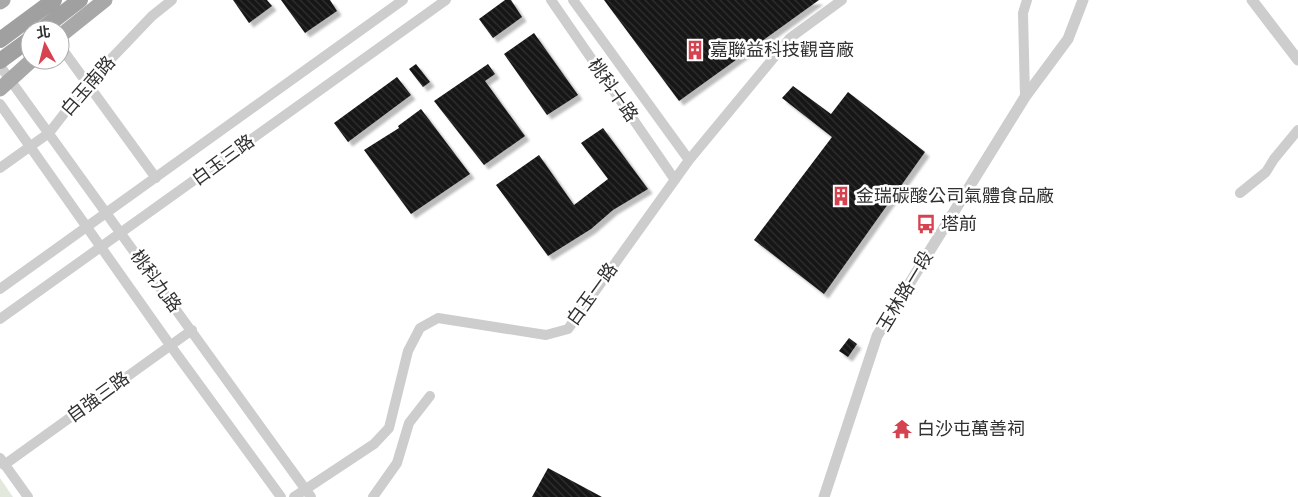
<svg xmlns="http://www.w3.org/2000/svg" width="1298" height="497" viewBox="0 0 1298 497" font-family="'DM Sans','Noto Sans TC',sans-serif">
<style>
.park{fill:#e3e8dc}
.building{fill:url(#building-back-hatch);filter:url(#shadow)}
.lines{fill:none;stroke-linecap:round;stroke-linejoin:round}
.minor{stroke:#cdcdcd;stroke-width:10}
.tertiary{stroke:#cdcdcd;stroke-width:11}
.primary{stroke:#a8a8a8;stroke-width:15}
.trunk{stroke:#a0a0a0;stroke-width:16}
.labels{text-anchor:middle;dominant-baseline:central;stroke-width:5;stroke-linejoin:round;paint-order:stroke}
.poi-label{font-size:18px;fill:#303030;stroke:#fff;text-anchor:start}
.street-label{font-size:18px;fill:#303030;stroke:#fff}
</style>
<defs>
<pattern id="building-back-hatch" width="6" height="6" patternUnits="userSpaceOnUse" patternTransform="scale(1.25)"><rect width="6" height="6" fill="#171717"/><path d="M-1 5l2 2M0 0l6 6M5-1l2 2" fill="none" stroke="#303030"/></pattern>
<filter id="shadow"><feDropShadow dx="4.5" dy="4.5" stdDeviation="1" flood-color="#0004"/></filter>
</defs>
<rect width="100%" height="100%" fill="#fff"/>
<!-- park -->
<path class="park" d="M0,478L13,497H0Z"/>
<!-- building -->
<path class="building" d="M233,0H267L272,6L249,23Z
M281,0H330L337,11L305,33Z
M505,0H511L522,17L493,38L479,19Z
M604,0H819L679,101Z
M534,33L578,95L547,115L504,54Z
M416,64L430,82L423,87L409,69Z
M488,64L495,74L485,81L525,136L484,165L434,101Z
M397,77L411,95L348,142L334,123Z
M793,86L831,114L848,92L925,152L824,294L754,240L832,137L782,98Z
M421,109L470,174L411,214L364,150L399,128L398,126Z
M603,128L648,189L613,210L591,229L548,256L496,185L539,155L574,205L608,179L581,143Z
M849,338L857,344L848,357L839,351Z
M548,468L602,497H532Z"/>
<g class="lines">
<!-- minor -->
<path class="minor" d="M551,0L675,180
M573,0L689,160
M60,46L156,178
M0,66L311,497
M1025,97L1023,13L1027,0
M0,104L170,345L281,497
M0,168L49,133L88,83L152,16L172,0
M1240,193L1266,172L1274,159L1298,130
M0,289L403,0
M0,319L446,0
M0,458L28,497
M4,465L192,330
M294,497L374,444L389,428L408,351L420,328L438,318L546,335L568,329L689,160L790,38L842,0
M373,497L397,463L409,423L430,396"/>
<!-- tertiary -->
<path class="tertiary" d="M1252,0L1298,60
M824,497L877,336L1025,97L1068,39L1083,0"/>
<!-- primary -->
<path class="primary" d="M0,2L3,0
M60,36L105,0
M0,89L32,60"/>
<!-- trunk -->
<path class="trunk" d="M41,30L80,0
M0,40L54,0
M0,61L30,39"/>
</g>
<!-- icons -->
<defs>
<symbol id="building-bare" viewBox="-9 -9 18 18"><path d="M-4-6H4V6H1V3H-1V6H-4ZM-2.5-4.3h1.7v1.8h-1.7ZM.8-4.3h1.7v1.8H.8ZM-2.5-1h1.7V.8h-1.7ZM.8-1h1.7V.8H.8Z" fill="#d64350" stroke="#fff" stroke-width="2.5" paint-order="stroke"/></symbol>
<symbol id="bus-bare" viewBox="-9 -9 18 18"><path d="M-5-6H5V4H4V6H2V4H-2V6H-4V4H-5ZM-3.5-4V0h7V-4ZM-3.5 1.2v1.5H-2V1.2ZM2 1.2v1.5H3.5V1.2Z" fill="#d64350" stroke="#fff" stroke-width="2.5" paint-order="stroke"/></symbol>
<symbol id="temple-bare" viewBox="-9 -9 18 18"><path d="M0-6L5-2H3V0L6.5 2.5H4V6H1.5V3h-3V6H-4V2.5H-6.5L-3 0V-2H-5Z" fill="#d64350" stroke="#fff" stroke-width="2.5" paint-order="stroke"/></symbol>
</defs>
<g fill-rule="evenodd">
<use href="#building-bare" x="681" y="36" width="28" height="28"/>
<use href="#building-bare" x="827" y="182" width="28" height="28"/>
<use href="#bus-bare" x="912" y="210" width="28" height="28"/>
<use href="#temple-bare" x="888" y="415" width="28" height="28"/>
</g>
<g class="labels">
<!-- poi labels -->
<g class="poi-label">
<text x="710" y="50">嘉聯益科技觀音廠</text>
<text x="856" y="196">金瑞碳酸公司氣體食品廠</text>
<text x="941" y="224">塔前</text>
<text x="917" y="429">白沙屯萬善祠</text>
</g>
<!-- street labels -->
<g class="street-label">
<text transform="translate(88 86) rotate(-49)">白玉南路</text>
<text transform="translate(613 90) rotate(55)">桃科十路</text>
<text transform="translate(223 160) rotate(-36)">白玉三路</text>
<text transform="translate(156 281) rotate(54)">桃科九路</text>
<text transform="translate(905 291) rotate(-59)">玉林路一段</text>
<text transform="translate(592 294) rotate(-54)">白玉一路</text>
<text transform="translate(98 397) rotate(-36)">自強三路</text>
</g>
</g>
<!-- north arrow -->
<g transform="translate(45 45) rotate(353)"><circle r="24" fill="#ffffff" stroke="#acacac"/>
<path d="M0-4L9 19L0 12L-9 19Z" fill="#d64350"/>
<text y="-8" font-size="14" font-weight="bold" text-anchor="middle" fill="#303030">北</text>
</g>
</svg>
